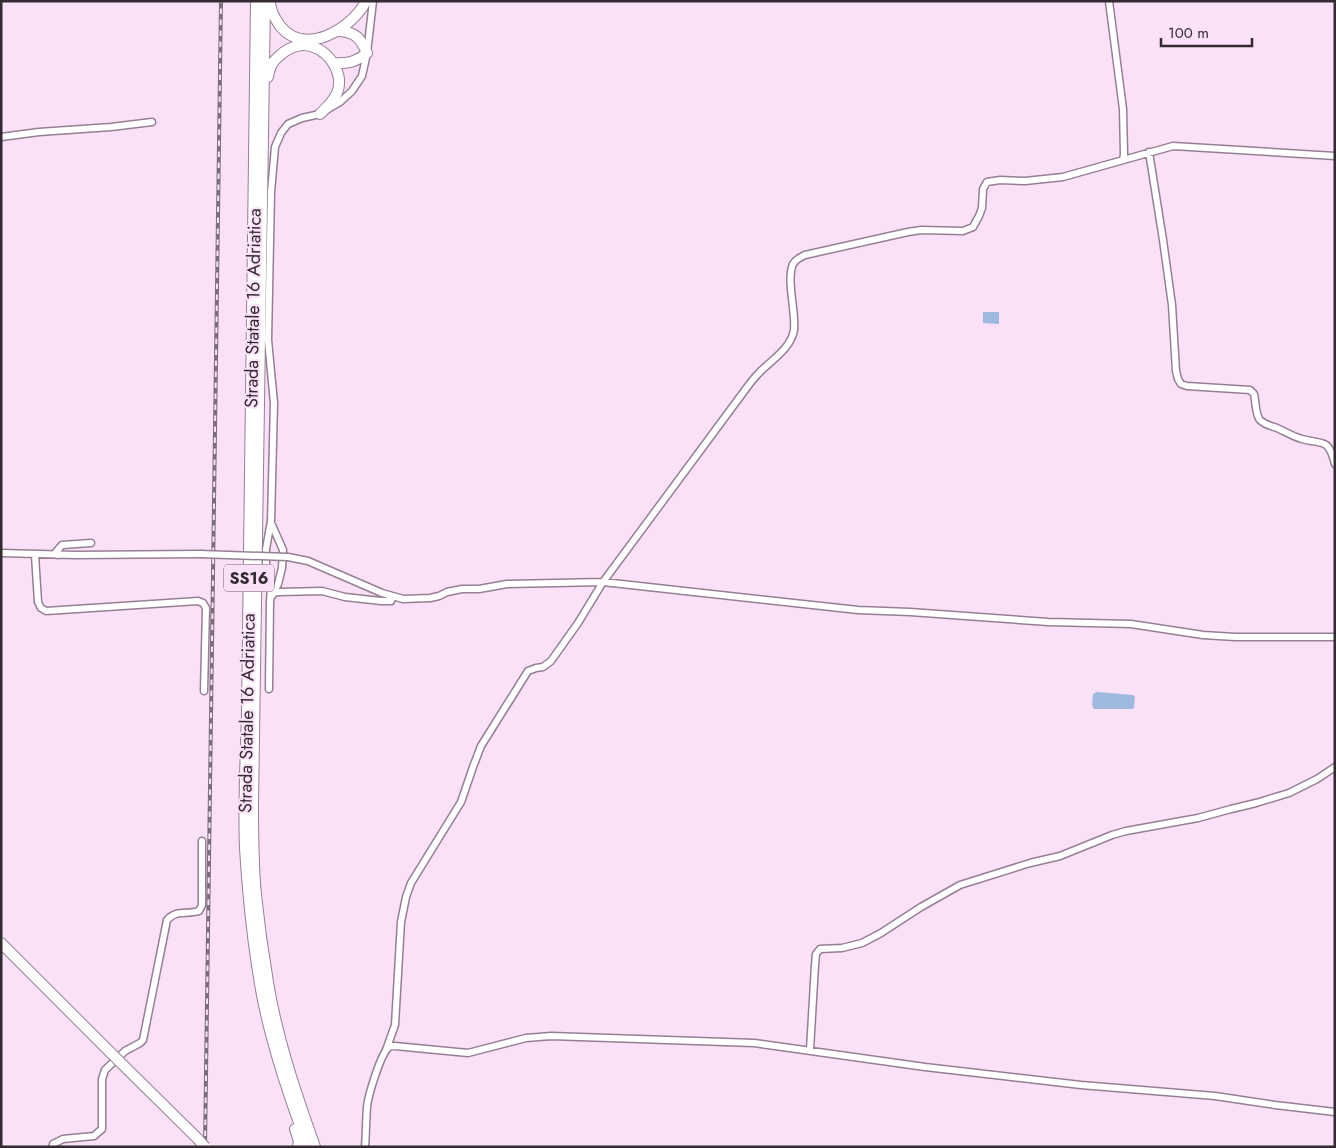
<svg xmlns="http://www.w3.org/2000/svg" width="1336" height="1148" viewBox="0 0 1336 1148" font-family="Jost,sans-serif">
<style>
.water{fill:#9fb8df}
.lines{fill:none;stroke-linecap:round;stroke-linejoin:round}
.minor-casing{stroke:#957f94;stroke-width:9}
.highway-casing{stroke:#957f94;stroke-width:12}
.minor{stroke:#fff;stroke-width:6}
.highway{stroke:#fff;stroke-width:10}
.rail-casing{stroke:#7c6d7b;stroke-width:4}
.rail{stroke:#fae1f8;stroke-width:2;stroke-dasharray:5.5;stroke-linecap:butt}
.minor-bridge-casing{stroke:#957f94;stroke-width:9;stroke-linecap:butt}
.highway-bridge-casing{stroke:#957f94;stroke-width:12;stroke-linecap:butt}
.minor-bridge{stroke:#fff;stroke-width:6}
.highway-bridge{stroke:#fff;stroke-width:10}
.labels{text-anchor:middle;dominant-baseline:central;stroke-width:4;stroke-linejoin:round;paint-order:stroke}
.shield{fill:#fae1f8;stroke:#6f616d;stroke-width:1}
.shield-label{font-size:16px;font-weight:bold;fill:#332a32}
.street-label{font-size:18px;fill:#332a32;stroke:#fae1f8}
</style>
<rect width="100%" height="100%" fill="#fae1f8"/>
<!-- water -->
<path class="water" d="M983,312H999V324L983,323Z
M1097,692L1133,695L1135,697L1134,708L1132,709H1094L1092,705L1093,694Z"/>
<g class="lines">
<defs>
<path id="minor" d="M1109,1L1123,109L1124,154L1123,160
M1,137L39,132L111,127L152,122
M1149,152L1163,240L1172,305L1176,371L1178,379L1181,384L1187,386L1250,390L1254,394C1256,402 1255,414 1260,420C1265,425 1272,426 1277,428C1286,432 1294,437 1302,439C1323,445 1328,437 1335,464
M272,525L283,550L282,568L278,584L272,596
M1,553L76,555L200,554
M35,555L38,602L41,608L46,611L198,601L203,603L206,608L204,691
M57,555L56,552L62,545L91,543
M288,557L308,561L382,593L403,599L430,598L439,596L447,592L462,589H479L507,584L603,582L858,610L910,612L1048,622L1131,624L1203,635L1235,637H1335
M271,593L279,592L322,591L345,597L381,601H391L392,596
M269,689L270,602L271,587L266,565V549L271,521L274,403L268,340L271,192L275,147L281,133L288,124L302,118L320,114L340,102L352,91L362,76L367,53L373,1
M386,1050L395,1025L401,922L406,897L411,883L461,802L473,767L481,746L528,671L536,668L543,667L551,661L578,623L603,582L748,386C751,382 754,378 758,374C770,361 791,349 794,330C796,311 786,280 793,264C796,259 801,257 805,255L908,232L921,230L963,231L973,227L979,216L982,208L983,189L987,182L1000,180L1025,181L1063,177L1173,146L1335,156
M810,1050L815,965L816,954L820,949L842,948L862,943L881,933L921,907L960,885L1030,863L1060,856L1112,835L1126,831L1198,818L1231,809L1256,803L1289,793L1317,779L1335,767
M53,1147V1144L63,1139L94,1136L102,1129V1079L105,1070L125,1051L140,1043L143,1040L167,920C177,909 186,915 199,911L202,905V841
M365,1147C366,1134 366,1120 367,1107C368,1096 380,1056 388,1048C390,1046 391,1046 395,1046L468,1053L526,1038L551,1036L754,1043L925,1067L1081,1085L1215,1096L1275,1105L1335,1112"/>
<path id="highway" d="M256,1L247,712C246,757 243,803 245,848C248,897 253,946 262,995C272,1047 289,1097 308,1147
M265,1L253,804C253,834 253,865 256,895C259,924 263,953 268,982C277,1039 296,1093 315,1147
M270,1C270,11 275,18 280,26C305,57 352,29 366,1
M333,63C347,64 356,62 367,53C361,39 356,32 339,31
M268,77C269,69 272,62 278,57C284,51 293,46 302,45C325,44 346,72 337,93C333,102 326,108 320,114
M1,943L112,1054
M119,1061L198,1139
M295,1129L299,1141L298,1147"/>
</defs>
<!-- minor casing -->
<use href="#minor" class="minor-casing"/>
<!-- highway casing -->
<use href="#highway" class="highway-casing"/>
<!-- minor -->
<use href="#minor" class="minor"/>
<!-- highway -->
<use href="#highway" class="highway"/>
<defs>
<path id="rail" d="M205,1147L221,1"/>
</defs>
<!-- rail casing -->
<use href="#rail" class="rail-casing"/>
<!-- rail -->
<use href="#rail" class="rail"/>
<defs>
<path id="minor-bridge" d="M200,554L288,557"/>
<path id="highway-bridge" d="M112,1054L119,1061
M198,1139L205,1147"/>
</defs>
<!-- minor-bridge casing -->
<use href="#minor-bridge" class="minor-bridge-casing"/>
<!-- highway-bridge casing -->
<use href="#highway-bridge" class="highway-bridge-casing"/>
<!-- minor-bridge -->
<use href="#minor-bridge" class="minor-bridge"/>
<!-- highway-bridge -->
<use href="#highway-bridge" class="highway-bridge"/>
</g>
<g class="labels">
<!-- shield labels -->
<rect class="shield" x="224" y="564.5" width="50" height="27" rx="4"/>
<g class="shield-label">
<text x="249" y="578">SS16</text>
</g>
<!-- street labels -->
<g class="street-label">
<text transform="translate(253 308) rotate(-89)">Strada Statale 16 Adriatica</text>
<text transform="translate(247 713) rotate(-89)">Strada Statale 16 Adriatica</text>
</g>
</g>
<!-- border -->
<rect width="1336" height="1148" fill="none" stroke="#332a32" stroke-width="5"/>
<!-- scale -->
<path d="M1161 38v8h91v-8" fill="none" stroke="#332a32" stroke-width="2.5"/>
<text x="1168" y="38" font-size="15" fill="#332a32" stroke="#fae1f8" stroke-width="4" paint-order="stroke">100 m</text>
</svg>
